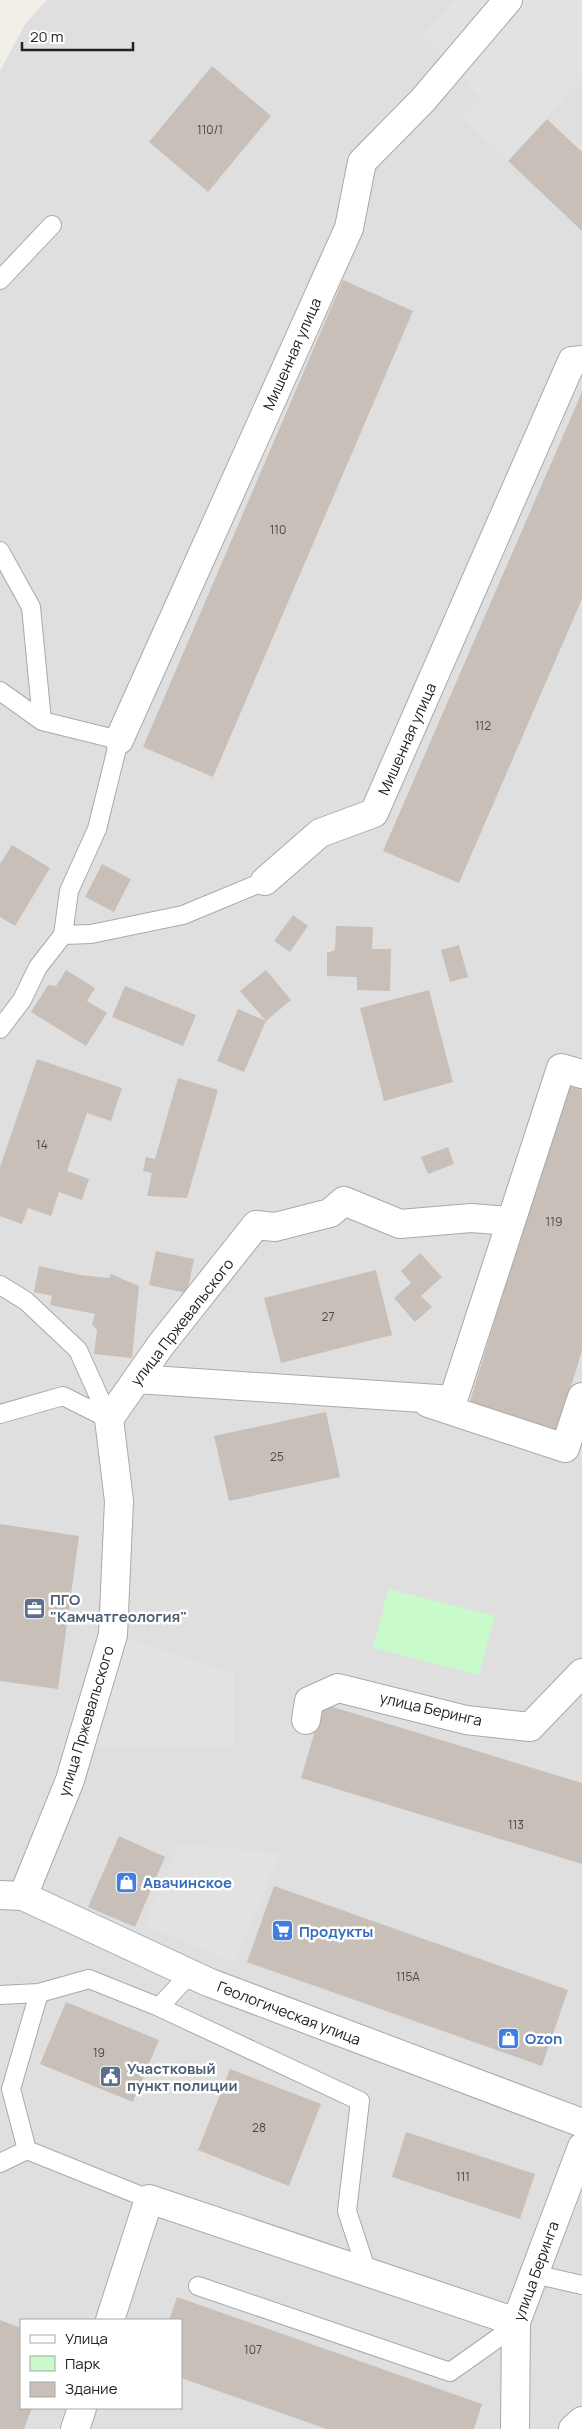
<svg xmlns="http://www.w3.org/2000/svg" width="582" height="2429" viewBox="0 0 582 2429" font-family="Manrope,sans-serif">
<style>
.residential{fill:#e0dfdf;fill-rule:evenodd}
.park{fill:#c8facc}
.parking{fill:#e2e2e2}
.building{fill:#c7bfb8}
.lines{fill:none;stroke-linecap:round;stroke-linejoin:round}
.lane-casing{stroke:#a9a9a9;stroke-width:20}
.street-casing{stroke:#a9a9a9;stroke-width:30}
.lane{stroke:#fff;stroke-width:18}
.street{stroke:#fff;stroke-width:28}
.labels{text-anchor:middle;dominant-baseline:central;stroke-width:5;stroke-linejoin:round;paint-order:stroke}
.number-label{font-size:12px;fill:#4b4948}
.street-label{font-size:15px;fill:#222;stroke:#fff}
.service-label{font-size:15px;font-weight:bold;fill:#4e5e75;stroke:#fff;text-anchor:start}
.shop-label{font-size:15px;font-weight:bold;fill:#366cbe;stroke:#fff;text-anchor:start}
</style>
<rect width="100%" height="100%" fill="#f2efe9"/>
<!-- residential -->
<path class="residential" d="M47,0H582V2429H0V71L25,24ZM21,2320H181V2408H21Z"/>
<!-- park -->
<path class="park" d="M388,1589L495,1616L479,1675L373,1648Z"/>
<!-- parking -->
<path class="parking" d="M455,0H582V78L508,161L463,118L481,98L423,35Z
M113,1635L234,1673V1747L79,1746Z
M179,1844L280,1853L235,1963L145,1925Z"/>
<!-- building -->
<path class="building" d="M212,66L271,116L208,192L149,142Z
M547,119L582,152V231L508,161Z
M343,280L413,311L213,777L143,747Z
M582,392V599L459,883L383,851Z
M12,845L50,868L15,926L0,917V864Z
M102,864L131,879L114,912L85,897Z
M293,915L308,926L290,952L274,941Z
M336,926L373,927L372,949H391L390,991L357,990V977L327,976V953L335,950Z
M459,945L468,977L450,982L441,950Z
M66,970L95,988L87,1001L107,1013L86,1046L31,1012L48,985L56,986Z
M266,970L291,1000L266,1021L244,1072L217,1061L238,1009L266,1021L240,991Z
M125,986L196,1015L183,1046L112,1017Z
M429,990L453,1082L384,1101L360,1008Z
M37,1059L122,1088L111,1121L87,1113L67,1171L89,1179L82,1200L59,1192L51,1216L28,1208L22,1224L0,1216V1167Z
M178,1078L218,1090L187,1198L147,1196L152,1173L143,1171L146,1157L155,1159Z
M567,1085L582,1090V1351L555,1438L467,1411Z
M448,1147L454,1164L428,1174L421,1157Z
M156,1251L194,1259L187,1293L149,1285Z
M420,1253L442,1277L421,1296L432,1307L415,1322L394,1298L411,1283L401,1271Z
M39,1266L80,1275L109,1278L111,1274L139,1286L132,1358L94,1354L97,1330L92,1324L95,1314L50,1305L52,1296L34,1292Z
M376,1270L392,1335L281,1363L264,1298Z
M326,1412L340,1477L229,1501L214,1436Z
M0,1524L79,1536L58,1689L0,1681Z
M323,1704L582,1783V1864L301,1778Z
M119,1836L165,1857L135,1927L88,1907Z
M274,1886L568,1990L542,2066L247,1962Z
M66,2002L159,2040L133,2102L40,2064Z
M230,2069L321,2104L289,2186L198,2150Z
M406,2132L535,2174L520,2219L392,2177Z
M177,2297L482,2404L474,2429H327L181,2378V2320H169Z
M0,2320L21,2328V2408H32L24,2429H0Z"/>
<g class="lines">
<defs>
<path id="lane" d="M0,280L52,225
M0,551L31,607L42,721L119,740L97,829L69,891L63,935
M0,691L42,721
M0,1029L22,1000L38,967L63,935L91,934L183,915L265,881
M0,1285L26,1301L78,1350L109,1419
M0,1414L63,1396L109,1419
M0,1995L39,1993
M159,2007L360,2101L347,2211L367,2272
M27,2150L11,2089L39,1993L89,1979L159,2007L190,1974
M0,2163L27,2150L149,2199
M534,2274L582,2285
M198,2286L450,2372L515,2326"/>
<path id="street" d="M119,740L349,228L362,162L423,100L508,0
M265,881L320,833L374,813L572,361L582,360
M137,1379L453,1400L561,1068L582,1074
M428,1403L565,1448L582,1397
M306,1720L309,1701L338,1688L466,1720L530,1727L582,1673
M0,1895L23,1896L208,1982L582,2123
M23,1896L70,1780L113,1635L119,1501L109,1419L160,1346L256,1225L275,1227L330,1213L344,1201L400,1224L471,1218L511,1221
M110,2320L149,2199L516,2322
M75,2429L82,2408
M515,2429L516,2322L582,2147
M573,2429L582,2421"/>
</defs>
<!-- lane casing -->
<use href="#lane" class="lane-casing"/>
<!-- street casing -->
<use href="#street" class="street-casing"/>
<!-- lane -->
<use href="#lane" class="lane"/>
<!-- street -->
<use href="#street" class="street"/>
</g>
<!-- icons -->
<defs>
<symbol id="office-square" viewBox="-11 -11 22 22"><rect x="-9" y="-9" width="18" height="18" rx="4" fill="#5c6f8a" stroke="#fff"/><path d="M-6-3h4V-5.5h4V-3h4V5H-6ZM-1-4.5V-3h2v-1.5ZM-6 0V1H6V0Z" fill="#fff"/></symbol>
<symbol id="shop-square" viewBox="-11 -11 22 22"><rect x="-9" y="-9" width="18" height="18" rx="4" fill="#3f7fe0" stroke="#fff"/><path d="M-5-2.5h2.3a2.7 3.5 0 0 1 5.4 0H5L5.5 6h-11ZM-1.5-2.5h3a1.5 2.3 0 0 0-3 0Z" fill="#fff"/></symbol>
<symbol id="supermarket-square" viewBox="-11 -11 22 22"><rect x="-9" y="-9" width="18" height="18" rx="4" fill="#3f7fe0" stroke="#fff"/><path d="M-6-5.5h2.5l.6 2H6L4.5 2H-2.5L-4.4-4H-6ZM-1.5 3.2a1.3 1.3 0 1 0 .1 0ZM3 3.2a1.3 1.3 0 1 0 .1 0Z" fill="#fff"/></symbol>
<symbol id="civic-square" viewBox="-11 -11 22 22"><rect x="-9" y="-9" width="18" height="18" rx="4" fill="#5c6f8a" stroke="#fff"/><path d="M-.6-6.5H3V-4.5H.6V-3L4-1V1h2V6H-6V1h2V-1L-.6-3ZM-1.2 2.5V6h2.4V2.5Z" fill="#fff"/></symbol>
</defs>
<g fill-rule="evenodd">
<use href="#office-square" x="22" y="1596" width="25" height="25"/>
<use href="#shop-square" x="114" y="1870" width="25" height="25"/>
<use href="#supermarket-square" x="270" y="1918" width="25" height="25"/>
<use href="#shop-square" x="496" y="2026" width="25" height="25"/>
<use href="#civic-square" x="98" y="2064" width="25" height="25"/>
</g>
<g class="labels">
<!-- number labels -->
<g class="number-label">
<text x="210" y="129">110/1</text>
<text x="278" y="529">110</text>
<text x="483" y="725">112</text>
<text x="42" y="1144">14</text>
<text x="554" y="1221">119</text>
<text x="328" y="1316">27</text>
<text x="277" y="1456">25</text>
<text x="516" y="1824">113</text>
<text x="408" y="1976">115А</text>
<text x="99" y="2052">19</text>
<text x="259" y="2127">28</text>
<text x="463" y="2176">111</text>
<text x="253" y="2349">107</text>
</g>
<!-- street labels -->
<g class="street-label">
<text transform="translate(292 354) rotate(-66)">Мишенная улица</text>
<text transform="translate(407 739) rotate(-66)">Мишенная улица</text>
<text transform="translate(182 1322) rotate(-52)">улица Пржевальского</text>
<text transform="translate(431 1709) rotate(13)">улица Беринга</text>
<text transform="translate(86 1721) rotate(-73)">улица Пржевальского</text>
<text transform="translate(289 2013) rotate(21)">Геологическая улица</text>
<text transform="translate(536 2271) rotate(-70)">улица Беринга</text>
</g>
<!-- service labels -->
<g class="service-label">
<text x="50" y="1599">ПГО<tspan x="50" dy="17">"Камчатгеология"</tspan></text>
<text x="127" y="2068">Участковый<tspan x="127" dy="17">пункт полиции</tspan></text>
</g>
<!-- shop labels -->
<g class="shop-label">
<text x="143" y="1882">Авачинское</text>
<text x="299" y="1931">Продукты</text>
<text x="525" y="2038">Ozon</text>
</g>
</g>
<!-- legend -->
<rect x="20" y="2319" width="162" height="90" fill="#ffffff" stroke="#a7a7a7"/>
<rect x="30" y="2335" width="25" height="8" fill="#ffffff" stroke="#a7a7a7"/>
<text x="65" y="2344" font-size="15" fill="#222222">Улица</text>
<rect x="30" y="2356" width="25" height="15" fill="#c8facc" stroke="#a7a7a7"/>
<text x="65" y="2369" font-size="15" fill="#222222">Парк</text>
<rect x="30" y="2382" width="25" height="15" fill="#c7bfb8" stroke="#a7a7a7"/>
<text x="65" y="2394" font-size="15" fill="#222222">Здание</text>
<!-- scale -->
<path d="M22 42v8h111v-8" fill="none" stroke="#222222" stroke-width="2.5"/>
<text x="30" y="42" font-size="15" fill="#222222" stroke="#ffffff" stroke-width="4" paint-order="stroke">20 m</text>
</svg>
